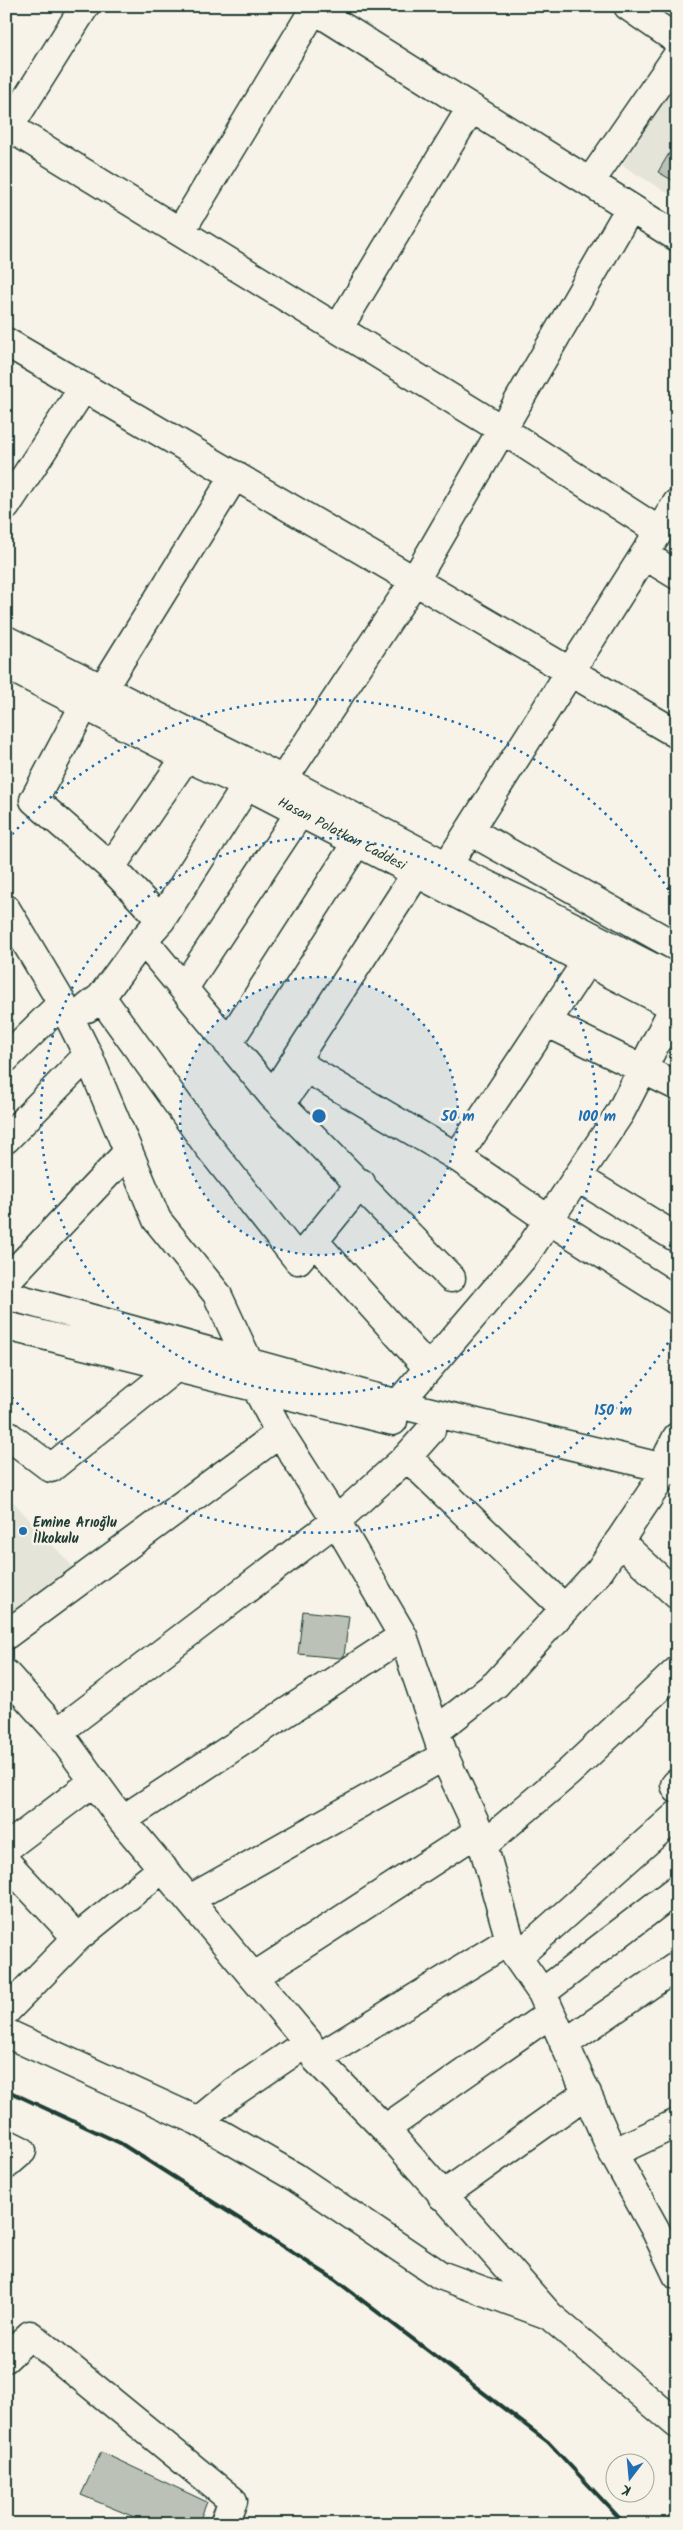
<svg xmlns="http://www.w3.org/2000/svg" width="683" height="2530" viewBox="0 0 683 2530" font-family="Kalam,sans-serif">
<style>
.built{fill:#e5e4d9}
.building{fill:#bbc1b6;stroke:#1f3d34}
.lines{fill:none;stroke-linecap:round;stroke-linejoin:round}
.minor-casing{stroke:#1f3d34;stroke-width:31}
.major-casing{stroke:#1f3d34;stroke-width:31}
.minor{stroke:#f7f3e8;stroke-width:28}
.major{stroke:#f7f3e8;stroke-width:28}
.rail{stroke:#1f3d34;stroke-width:4}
.ring{fill:none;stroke:#1f6fb2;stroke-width:2.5;stroke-dasharray:2.5 5}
.poi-dot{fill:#1f6fb2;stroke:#f7f3e8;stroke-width:2}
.labels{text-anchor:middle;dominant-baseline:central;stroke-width:5;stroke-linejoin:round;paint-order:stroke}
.street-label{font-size:14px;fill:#1f3d34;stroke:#f7f3e8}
.poi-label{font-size:14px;font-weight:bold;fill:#1f3d34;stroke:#f7f3e8;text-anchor:start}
.centre{fill:#1f6fb2;stroke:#f7f3e8;stroke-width:2.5}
.ring-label{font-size:15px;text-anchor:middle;font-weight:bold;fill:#1f6fb2;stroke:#f7f3e8;stroke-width:5;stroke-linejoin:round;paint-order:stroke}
</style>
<rect width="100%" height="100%" fill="#f7f3e8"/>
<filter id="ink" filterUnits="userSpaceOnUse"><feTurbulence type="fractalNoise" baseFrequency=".02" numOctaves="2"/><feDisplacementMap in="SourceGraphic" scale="10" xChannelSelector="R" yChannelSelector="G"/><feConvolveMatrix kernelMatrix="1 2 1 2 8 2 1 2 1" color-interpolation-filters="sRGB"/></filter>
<g filter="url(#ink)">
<!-- built -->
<path class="built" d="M677,79V199L622,165Z
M6,1494L74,1568L6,1619Z"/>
<!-- building -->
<path class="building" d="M677,140V183L658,172Z
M303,1611L349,1616L344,1656L340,1658L298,1654Z
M101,2452L207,2502L198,2524H151L81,2495Z"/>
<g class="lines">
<defs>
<path id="minor" d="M309,6L677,237
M628,6L677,40
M9,127L501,429L659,531
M6,132L85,6
M590,182L677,56
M180,232L316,6
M338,329L471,108
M6,342L677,734
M6,506L84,387
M644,555L677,575
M102,690L235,475
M85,704L34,800L111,867L161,920
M283,780L415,580L630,208
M470,831L677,947
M447,866L677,503
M111,867L186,757
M6,909L62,1003L88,1055L157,1220L217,1294L249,1363
M143,940L273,1096L451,1278
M184,988L299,814
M101,997L208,1146L298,1260L314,1241
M87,1008L101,997L143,940L161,920L247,785
M548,1023L677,1086
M228,1043L357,842
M6,1058L62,1003
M282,1081L417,872
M281,1103L306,1068L457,1157L549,1220L677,1301
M6,1139L88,1055
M457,1157L587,961
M577,1177L677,1238
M361,1183L314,1241L428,1368
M6,1281L128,1152
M6,1295L398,1404L677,1471
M6,1326L393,1421
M257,1389L280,1433L336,1521L403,1636L444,1756L479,1831L510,1940L517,1957L542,1993L613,2153L655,2229L677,2275
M398,1404L526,1254L620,1113L674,1007
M6,1434L51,1468L175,1368
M407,1457L431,1430
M662,1467L677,1437
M619,1541L677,1595
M6,1635L280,1433
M6,1674L58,1732L122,1820L308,2042L316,2059L385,2129L550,2316L677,2424
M436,1731L496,1684L600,1570L658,1483
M58,1732L336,1521L407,1457L564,1608
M677,1783L675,1785L677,1789
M122,1820L403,1636
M482,1846L569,1772L677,1671
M6,1848L93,1782
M6,1862L77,1938
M190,1899L444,1756
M517,1957L677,1815
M255,1976L479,1831
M542,1993L677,1889
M6,2011L77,1938L163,1868
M6,2033L198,2121L230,2095L308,2042
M564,2044L677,1966
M316,2059L510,1940
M198,2121L295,2177L440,2275L546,2314
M385,2129L551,2013
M6,2143L22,2151L6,2165
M613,2153L677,2123
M442,2196L587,2093
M6,2358L30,2335L233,2501L224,2524"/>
<g id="major">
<path d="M6,640L283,780L447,866L548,914L677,980"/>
<path id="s1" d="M6,665L186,757L247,785L677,1008"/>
</g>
</defs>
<!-- minor casing -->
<use href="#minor" class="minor-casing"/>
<!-- major casing -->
<use href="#major" class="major-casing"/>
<!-- minor -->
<use href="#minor" class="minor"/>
<!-- major -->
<use href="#major" class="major"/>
<!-- rail -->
<path class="rail" d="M6,2090L120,2143L334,2279L548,2442L625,2524"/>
</g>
</g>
<!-- distance rings -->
<circle cx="319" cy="1116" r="139" fill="#1f6fb2" fill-opacity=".12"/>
<g class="ring">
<circle cx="319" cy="1116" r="139"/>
<circle cx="319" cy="1116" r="278"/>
<path d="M676 1330A416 416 0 0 1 7 1392M7 840A416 416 0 0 1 676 902"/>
</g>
<!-- markers -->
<circle class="poi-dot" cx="23" cy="1531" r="5"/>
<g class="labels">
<!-- street labels -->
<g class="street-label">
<text stroke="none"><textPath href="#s1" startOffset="376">Hasan Polatkan Caddesi</textPath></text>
</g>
<!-- poi labels -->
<g class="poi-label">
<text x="33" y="1523">Emine Arıoğlu<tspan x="33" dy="16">İlkokulu</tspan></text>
</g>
</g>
<circle cx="319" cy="1116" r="8" class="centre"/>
<g class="ring-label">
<text x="458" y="1121">50 m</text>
<text x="597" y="1121">100 m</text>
<text x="613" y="1415">150 m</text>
</g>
<!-- margin -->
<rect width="683" height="2530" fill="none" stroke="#f7f3e8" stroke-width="25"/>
<rect x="12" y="12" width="658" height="2505" fill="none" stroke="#1f3d34" stroke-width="2" filter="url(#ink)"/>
<!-- north arrow -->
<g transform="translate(630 2478) rotate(196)"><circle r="24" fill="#f7f3e8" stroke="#a1aaa0"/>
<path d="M0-4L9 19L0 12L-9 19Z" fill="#1f6fb2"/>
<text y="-8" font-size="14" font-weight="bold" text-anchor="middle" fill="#1f3d34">K</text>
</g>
</svg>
